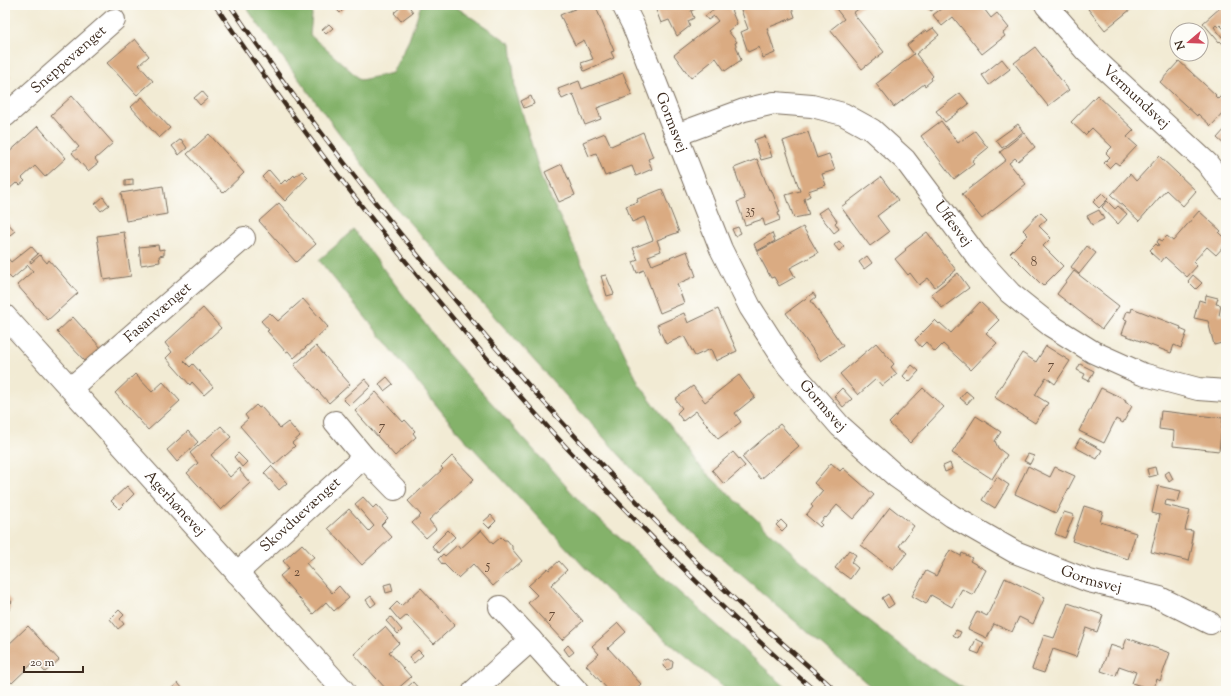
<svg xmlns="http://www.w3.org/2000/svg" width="1231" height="696" viewBox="0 0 1231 696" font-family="'Sorts Mill Goudy',serif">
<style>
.forest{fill:#84b26a;stroke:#606e44}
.building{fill:#daab82}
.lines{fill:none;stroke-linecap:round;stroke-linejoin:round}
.street-casing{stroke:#7b6e5e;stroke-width:24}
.street{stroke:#fff;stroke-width:22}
.rail-casing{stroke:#3b2a1e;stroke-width:4.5}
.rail{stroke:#fdfcf7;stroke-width:3;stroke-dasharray:9;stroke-linecap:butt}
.labels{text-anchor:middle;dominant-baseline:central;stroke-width:3;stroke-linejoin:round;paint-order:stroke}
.number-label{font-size:13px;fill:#634a37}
.street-label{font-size:15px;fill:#3b2a1e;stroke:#fdfcf7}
</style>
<rect width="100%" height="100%" fill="#fdfcf7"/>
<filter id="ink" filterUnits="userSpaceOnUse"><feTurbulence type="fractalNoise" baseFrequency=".025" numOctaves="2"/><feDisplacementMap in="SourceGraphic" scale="8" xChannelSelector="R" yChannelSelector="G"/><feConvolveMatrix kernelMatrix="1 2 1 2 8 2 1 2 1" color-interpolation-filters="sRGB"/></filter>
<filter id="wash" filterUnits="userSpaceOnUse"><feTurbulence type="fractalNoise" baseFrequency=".012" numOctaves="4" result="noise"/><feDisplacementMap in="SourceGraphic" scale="16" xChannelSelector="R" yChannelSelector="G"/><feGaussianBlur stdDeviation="0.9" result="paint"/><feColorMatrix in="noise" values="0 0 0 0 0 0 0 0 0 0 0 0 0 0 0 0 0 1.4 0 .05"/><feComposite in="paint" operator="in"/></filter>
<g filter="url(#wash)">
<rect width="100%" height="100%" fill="#f2ebd4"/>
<!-- forest -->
<path class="forest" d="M245,5H313L310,35L361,80L392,73L409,40L421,5H453L511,44L515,88L542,180L639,384L703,470L851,607L923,663L968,691H876L680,522L389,200L257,23Z
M354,230L447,353L582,504L790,691H729L714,680L605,589L458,432L319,260Z"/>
<g id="blocks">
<!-- building -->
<path class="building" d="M332,5H346L347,6L340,13Z
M403,5H408L413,12L401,21L394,13Z
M584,5H595L614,51L611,52L614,58L584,71L581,63L593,59L584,40L575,45L560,15Z
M654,5H695L697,8L691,11L694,18L688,21L690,26L677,36L669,20L661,23Z
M719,5H729L737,24L728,31L737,42L735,43L741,60L725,71L716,58L691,78L674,55L718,21L714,16L708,20L705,16Z
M752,5H791L795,17L767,28L775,53L763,58L759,47L748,52L741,32L748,29L741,10Z
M833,5H864L853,13L884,52L862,69L830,30L844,19Z
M928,5H940L931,11L927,6Z
M946,5H958L960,8L963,5H981L991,18L997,13L1009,28L1003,33L1005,36L982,54L953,17L942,26L933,15Z
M1093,5H1136L1105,30L1088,9Z
M1221,7L1226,12V31L1220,25L1218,27L1216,25L1214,27L1222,37L1225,34L1226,35V47L1220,41L1219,42L1203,23Z
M329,24L333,28L326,34L322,30Z
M933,28L939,35L916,54L933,76L931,78L932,80L925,86L924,84L894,107L876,84L914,54L907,45L926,30L927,32Z
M135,39L149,56L139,65L153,81L137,95L107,63Z
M1035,47L1069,90L1048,106L1014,63Z
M1002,59L1010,69L989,85L982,75Z
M1179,61L1216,95L1215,96L1218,99L1222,95L1226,98V110L1211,126L1198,114L1197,116L1160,82Z
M5,70L11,76L5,81Z
M623,73L632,95L597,108L601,119L585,125L573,94L562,99L558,89L579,81L582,89Z
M202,91L208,98L200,105L194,98Z
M960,93L969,104L945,122L936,111Z
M1097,95L1134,130L1127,137L1137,146L1119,165L1115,162L1109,168L1104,163L1110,157L1106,153L1112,147L1092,128L1085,135L1071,122Z
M72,96L113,143L95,159L98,163L88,171L72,153L79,147L51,115Z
M531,96L534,104L524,108L521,101Z
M142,97L170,128L159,138L131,107Z
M941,121L958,143L975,131L988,148L972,161L974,164L954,179L921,136Z
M1018,124L1023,132L1002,148L996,140Z
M38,126L66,158L45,177L35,166L22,178L25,181L20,185L18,183L17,184L16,183L8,190L5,187V156Z
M1226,128V146L1217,138Z
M643,132L653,157L648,159L652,169L636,176L632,166L605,176L596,153L589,156L583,142L605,133L611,146Z
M808,132L817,158L829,154L835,170L822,174L826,185L808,191L810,196L804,199L809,215L794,218L786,195L800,191L783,141Z
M1024,133L1035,147L1018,161L1015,158L1009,163L1026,184L982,219L962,194L1006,160L1000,152Z
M209,134L244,173L223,193L187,154Z
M765,136L772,157L761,160L754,140Z
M181,139L187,148L179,155L172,146Z
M1159,156L1196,191L1183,206L1166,190L1139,221L1111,195L1130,174L1136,181Z
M757,159L769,190L771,189L780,212L778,213L780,220L765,226L763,219L745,225L737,202L745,199L734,168Z
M562,164L575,195L559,202L545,172Z
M269,170L281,184L285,180L287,182L294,175L295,177L302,171L308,177L285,201L262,177Z
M881,177L898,200L877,216L889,232L870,246L841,207Z
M133,179V185L125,186V180Z
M163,186L167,214L126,221L121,193Z
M662,189L679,232L657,240L661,251L648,256L652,265L687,251L696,276L677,284L684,303L660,313L644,270L637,273L633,262L638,260L633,248L653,240L644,217L632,222L626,206L638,202L637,199Z
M1102,193L1108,199L1099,208L1093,202Z
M103,197L109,205L101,211L95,204Z
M1107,201L1115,209L1118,206L1127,214L1118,224L1102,207Z
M279,203L316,244L296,262L259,221Z
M827,207L837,221L835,223L839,229L834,233L818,213Z
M1099,210L1104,219L1092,225L1087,216Z
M1199,211L1221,231L1219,233L1226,240V244L1216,255L1207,247L1193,262L1197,266L1187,277L1165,257L1161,262L1151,253L1152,252L1150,250L1156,244L1158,246L1159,244L1157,242L1159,239L1162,241L1167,236L1173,241Z
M1040,212L1047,219L1039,226L1051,238L1043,246L1063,266L1043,286L1010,253L1028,235L1023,230Z
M5,220L15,231L5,239Z
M738,227L741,233L735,236L732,229Z
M803,227L818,253L790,268L795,277L779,286L774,277L771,278L757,252Z
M124,232L131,276L104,280L97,236Z
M927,232L956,270L935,287L928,278L919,285L910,273L908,275L895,259L906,250L905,249Z
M772,233L775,241L757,251L754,244Z
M839,241L844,247L839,251L834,245Z
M158,245L159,250L164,249V255L159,256L160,262L141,265L139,247Z
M31,246L38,254L30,261L31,263L40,255L47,263L49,260L78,293L48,320L17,285L33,271L28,265L12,279L5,272V255L11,262Z
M1087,246L1096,253L1079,274L1071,267Z
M867,256L872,263L864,269L859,262Z
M1074,271L1119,306L1102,329L1057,294Z
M958,273L969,288L942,308L931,294Z
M606,275L614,294L607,296L601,276Z
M1193,275L1202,283L1196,289L1188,281Z
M813,293L816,297L811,301L843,346L821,361L786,313Z
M1206,295L1218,298L1216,304L1221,305L1219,316L1226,314V342L1214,345L1208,321L1194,318L1199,300L1205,302Z
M303,299L328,327L294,358L288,351L286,352L267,331L269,330L261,321L270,313L278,321Z
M980,302L999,320L986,333L997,343L971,370L943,344L935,352L926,342L921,347L915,340L935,320L939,324L940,323L951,333Z
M203,308L221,328L184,361L190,367L193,364L213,387L204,395L192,382L190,385L166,358L172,352L165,343Z
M1132,308L1181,327L1180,329L1187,332L1181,348L1174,345L1171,353L1122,334L1127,320L1124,319L1127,311L1131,312Z
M718,309L737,351L716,361L711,349L695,356L684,336L666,344L657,325L684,313L688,323Z
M73,317L102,349L87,363L57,332Z
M876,343L894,364L891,367L897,374L882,386L876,379L858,395L840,374Z
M316,346L350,384L329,403L294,365Z
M1046,346L1070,361L1055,384L1046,377L1035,395L1048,403L1035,423L994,397L1022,353L1036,362Z
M1080,364L1094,371L1089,381L1083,378L1085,374L1077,370Z
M912,365L919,371L909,382L903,376Z
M135,374L152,392L163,382L180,401L148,430L115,393Z
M739,375L755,397L735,413L741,422L718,439L696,411L683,421L677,413L682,408L675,399L693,386L705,402Z
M387,377L393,384L384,391L379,384Z
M365,379L371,386L350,406L343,399Z
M842,388L852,399L843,407L834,396Z
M923,388L944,407L910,443L889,423Z
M1101,388L1126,400L1125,402L1132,406L1123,423L1116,419L1104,443L1079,431Z
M966,391L973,397L967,404L960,398Z
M376,392L403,422L405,420L415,431L413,433L416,437L395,456L355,411Z
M256,405L259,408L261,407L280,428L288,422L300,436L292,443L295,446L274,465L240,426L248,419L245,415Z
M1161,411L1223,418L1219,451L1173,446L1174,431L1159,429Z
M976,416L1001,432L995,441L998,448L1007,455L992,479L952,453Z
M780,424L799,446L761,479L742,457Z
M221,426L231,437L211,455L230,477L240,468L241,470L240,471L250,483L221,510L187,473L198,463L190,453Z
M188,431L198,442L177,462L167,450Z
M1080,438L1102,450L1097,459L1075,447Z
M733,452L745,466L724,484L712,470Z
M238,453L247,462L242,467L234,457Z
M1028,454L1034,456L1030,464L1024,461Z
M452,456L474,479L429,520L436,529L426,538L412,523L421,515L408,501L443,469L441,467Z
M831,463L840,471L843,468L874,495L853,519L837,505L826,518L825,517L820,523L822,525L820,527L806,515L813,507L811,505L823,491L814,483Z
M950,463L952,469L945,472L943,466Z
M271,466L287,483L279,490L264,473Z
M1028,466L1050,477L1055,467L1075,476L1056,513L1015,494Z
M1155,467L1157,475L1149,477L1147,469Z
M1169,471L1173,479L1169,482L1165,474Z
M997,477L1009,485L995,508L982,500Z
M127,486L134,494L119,509L111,501Z
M1158,486L1181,491L1178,502L1166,500L1165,505L1190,511L1185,530L1193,531L1191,543H1193L1189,561L1151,552L1160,515L1152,513Z
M363,497L373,508L376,505L388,518L381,525L392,537L362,565L328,528L349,509L369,531L374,526L355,504Z
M1084,506L1103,512L1100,522L1136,533L1128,559L1072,541Z
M890,507L914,526L899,546L907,553L893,570L861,545Z
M1064,512L1074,515L1065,538L1055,534Z
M491,515L496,521L489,528L483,522Z
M781,520L787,526L782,531L776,525Z
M448,530L455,537L438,553L432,546Z
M481,530L493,544L501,537L504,540H507L512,546V549L522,561L493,586L473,564L458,578L443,563L442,564L438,559L443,554L445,556L457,545L460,549Z
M302,544L314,557L306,563L332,593L339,586L349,598L334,611L326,602L313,614L280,576L289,568L283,561Z
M849,550L856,555L851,562L858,568L850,579L835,568Z
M950,550L961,556L962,553L972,558L970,561L986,570L973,595L962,589L952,607L931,595L926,604L912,596L926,571L936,576Z
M559,561L567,570L551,585L583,621L562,640L528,603L537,595L528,586L548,568L549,570Z
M1005,578L1045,597L1033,624L1019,617L1012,632L994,624L987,638L968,629L977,611L987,616Z
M391,583L393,591L386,593L384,585Z
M421,588L455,625L434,644L407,615L400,621L390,609L397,602L401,606Z
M5,594L12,602L9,605L11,608L5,613Z
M888,594L894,604L888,608L882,598Z
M371,596L376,603L371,607L366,600Z
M1068,603L1103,615L1097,632L1086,628L1076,657L1053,649L1044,673L1032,669L1044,635L1054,638Z
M119,610L124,615L120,619L124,624L118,629L110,619Z
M391,617L402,630L398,634L386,621Z
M618,623L626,632L608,648L641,684L633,691H609L586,665L599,654L592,646Z
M28,626L59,660L45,672L35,661L12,683L5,676V648Z
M385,627L399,643L389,652L411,677L395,691H388L354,654Z
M956,630L961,632L958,638L953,635Z
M1127,638L1170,653L1160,681L1157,679L1153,690L1132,683L1136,672L1119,666L1116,676L1101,671L1110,645L1123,649Z
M976,639L984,643L979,654L971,651Z
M568,645L574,652L569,656L564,649Z
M418,650L423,655L414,663L409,657Z
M669,659L673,662L672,668L667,670L663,666L664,661Z
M413,682L421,691H403Z
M178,683L183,689L181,691H169Z"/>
</g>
</g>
<g filter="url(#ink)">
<use href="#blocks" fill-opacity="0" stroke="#7b6e5e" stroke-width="1"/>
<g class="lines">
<defs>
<g id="street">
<path id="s1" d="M623,5L633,25L721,249L750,307L788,366L840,426L897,477L952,516L1015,552L1089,581L1160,598L1210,623"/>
<path id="s2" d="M1046,5L1087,52L1207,163L1226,188"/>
<path id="s3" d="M5,116L114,20"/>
<path id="s4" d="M676,135L744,110L774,103L812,106L843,114L872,130L905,160L979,259L1010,293L1050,325L1093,352L1142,374L1198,389L1226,391"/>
<path id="s5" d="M5,316L344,691"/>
<path id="s6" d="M71,388L244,238"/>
<path d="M335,422L364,457"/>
<path id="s7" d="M237,573L364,457L395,489"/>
<path d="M500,607L531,640"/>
<path d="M474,691L531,640L577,691"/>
</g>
</defs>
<!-- street casing -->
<use href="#street" class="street-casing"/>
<!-- street -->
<use href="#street" class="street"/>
<defs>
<path id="rail" d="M215,5C317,156 431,298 553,433C636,523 722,611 815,691
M230,5C321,140 424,267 532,389C605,470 680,549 760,623C785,646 811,668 836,691"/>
</defs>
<!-- rail casing -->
<use href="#rail" class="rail-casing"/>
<!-- rail -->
<use href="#rail" class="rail"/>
</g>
</g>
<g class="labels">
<!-- number labels -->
<g class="number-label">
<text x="750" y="211">35</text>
<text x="1034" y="263">8</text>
<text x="1051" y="366">7</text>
<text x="382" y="427">7</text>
<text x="488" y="566">5</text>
<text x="297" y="573">2</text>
<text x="552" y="615">7</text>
</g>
<!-- street labels -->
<g class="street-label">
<text stroke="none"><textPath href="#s3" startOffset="85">Sneppevænget</textPath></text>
<text stroke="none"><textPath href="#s2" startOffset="129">Vermundsvej</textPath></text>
<text stroke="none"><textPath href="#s1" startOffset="127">Gormsvej</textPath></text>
<text stroke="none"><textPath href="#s4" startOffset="331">Uffesvej</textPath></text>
<text stroke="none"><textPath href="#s6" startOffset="115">Fasanvænget</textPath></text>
<text stroke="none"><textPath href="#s1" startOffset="451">Gormsvej</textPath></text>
<text stroke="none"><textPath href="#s5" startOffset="253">Agerhønevej</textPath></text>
<text stroke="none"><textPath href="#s7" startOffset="86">Skovduevænget</textPath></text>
<text stroke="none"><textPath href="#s1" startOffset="775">Gormsvej</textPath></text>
</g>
</g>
<!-- margin -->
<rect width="1231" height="696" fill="none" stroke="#fdfcf7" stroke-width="20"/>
<!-- north arrow -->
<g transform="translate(1189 42) rotate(251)"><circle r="19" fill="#fdfcf7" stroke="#afa8a0"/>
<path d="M0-3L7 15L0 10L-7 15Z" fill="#d1495b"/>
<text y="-6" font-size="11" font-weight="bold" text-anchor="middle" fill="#3b2a1e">N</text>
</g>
<!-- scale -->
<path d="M24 666v6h59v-6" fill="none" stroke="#3b2a1e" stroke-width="2"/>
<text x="30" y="666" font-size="12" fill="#3b2a1e" stroke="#fdfcf7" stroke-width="3" paint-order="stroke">20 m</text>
</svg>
